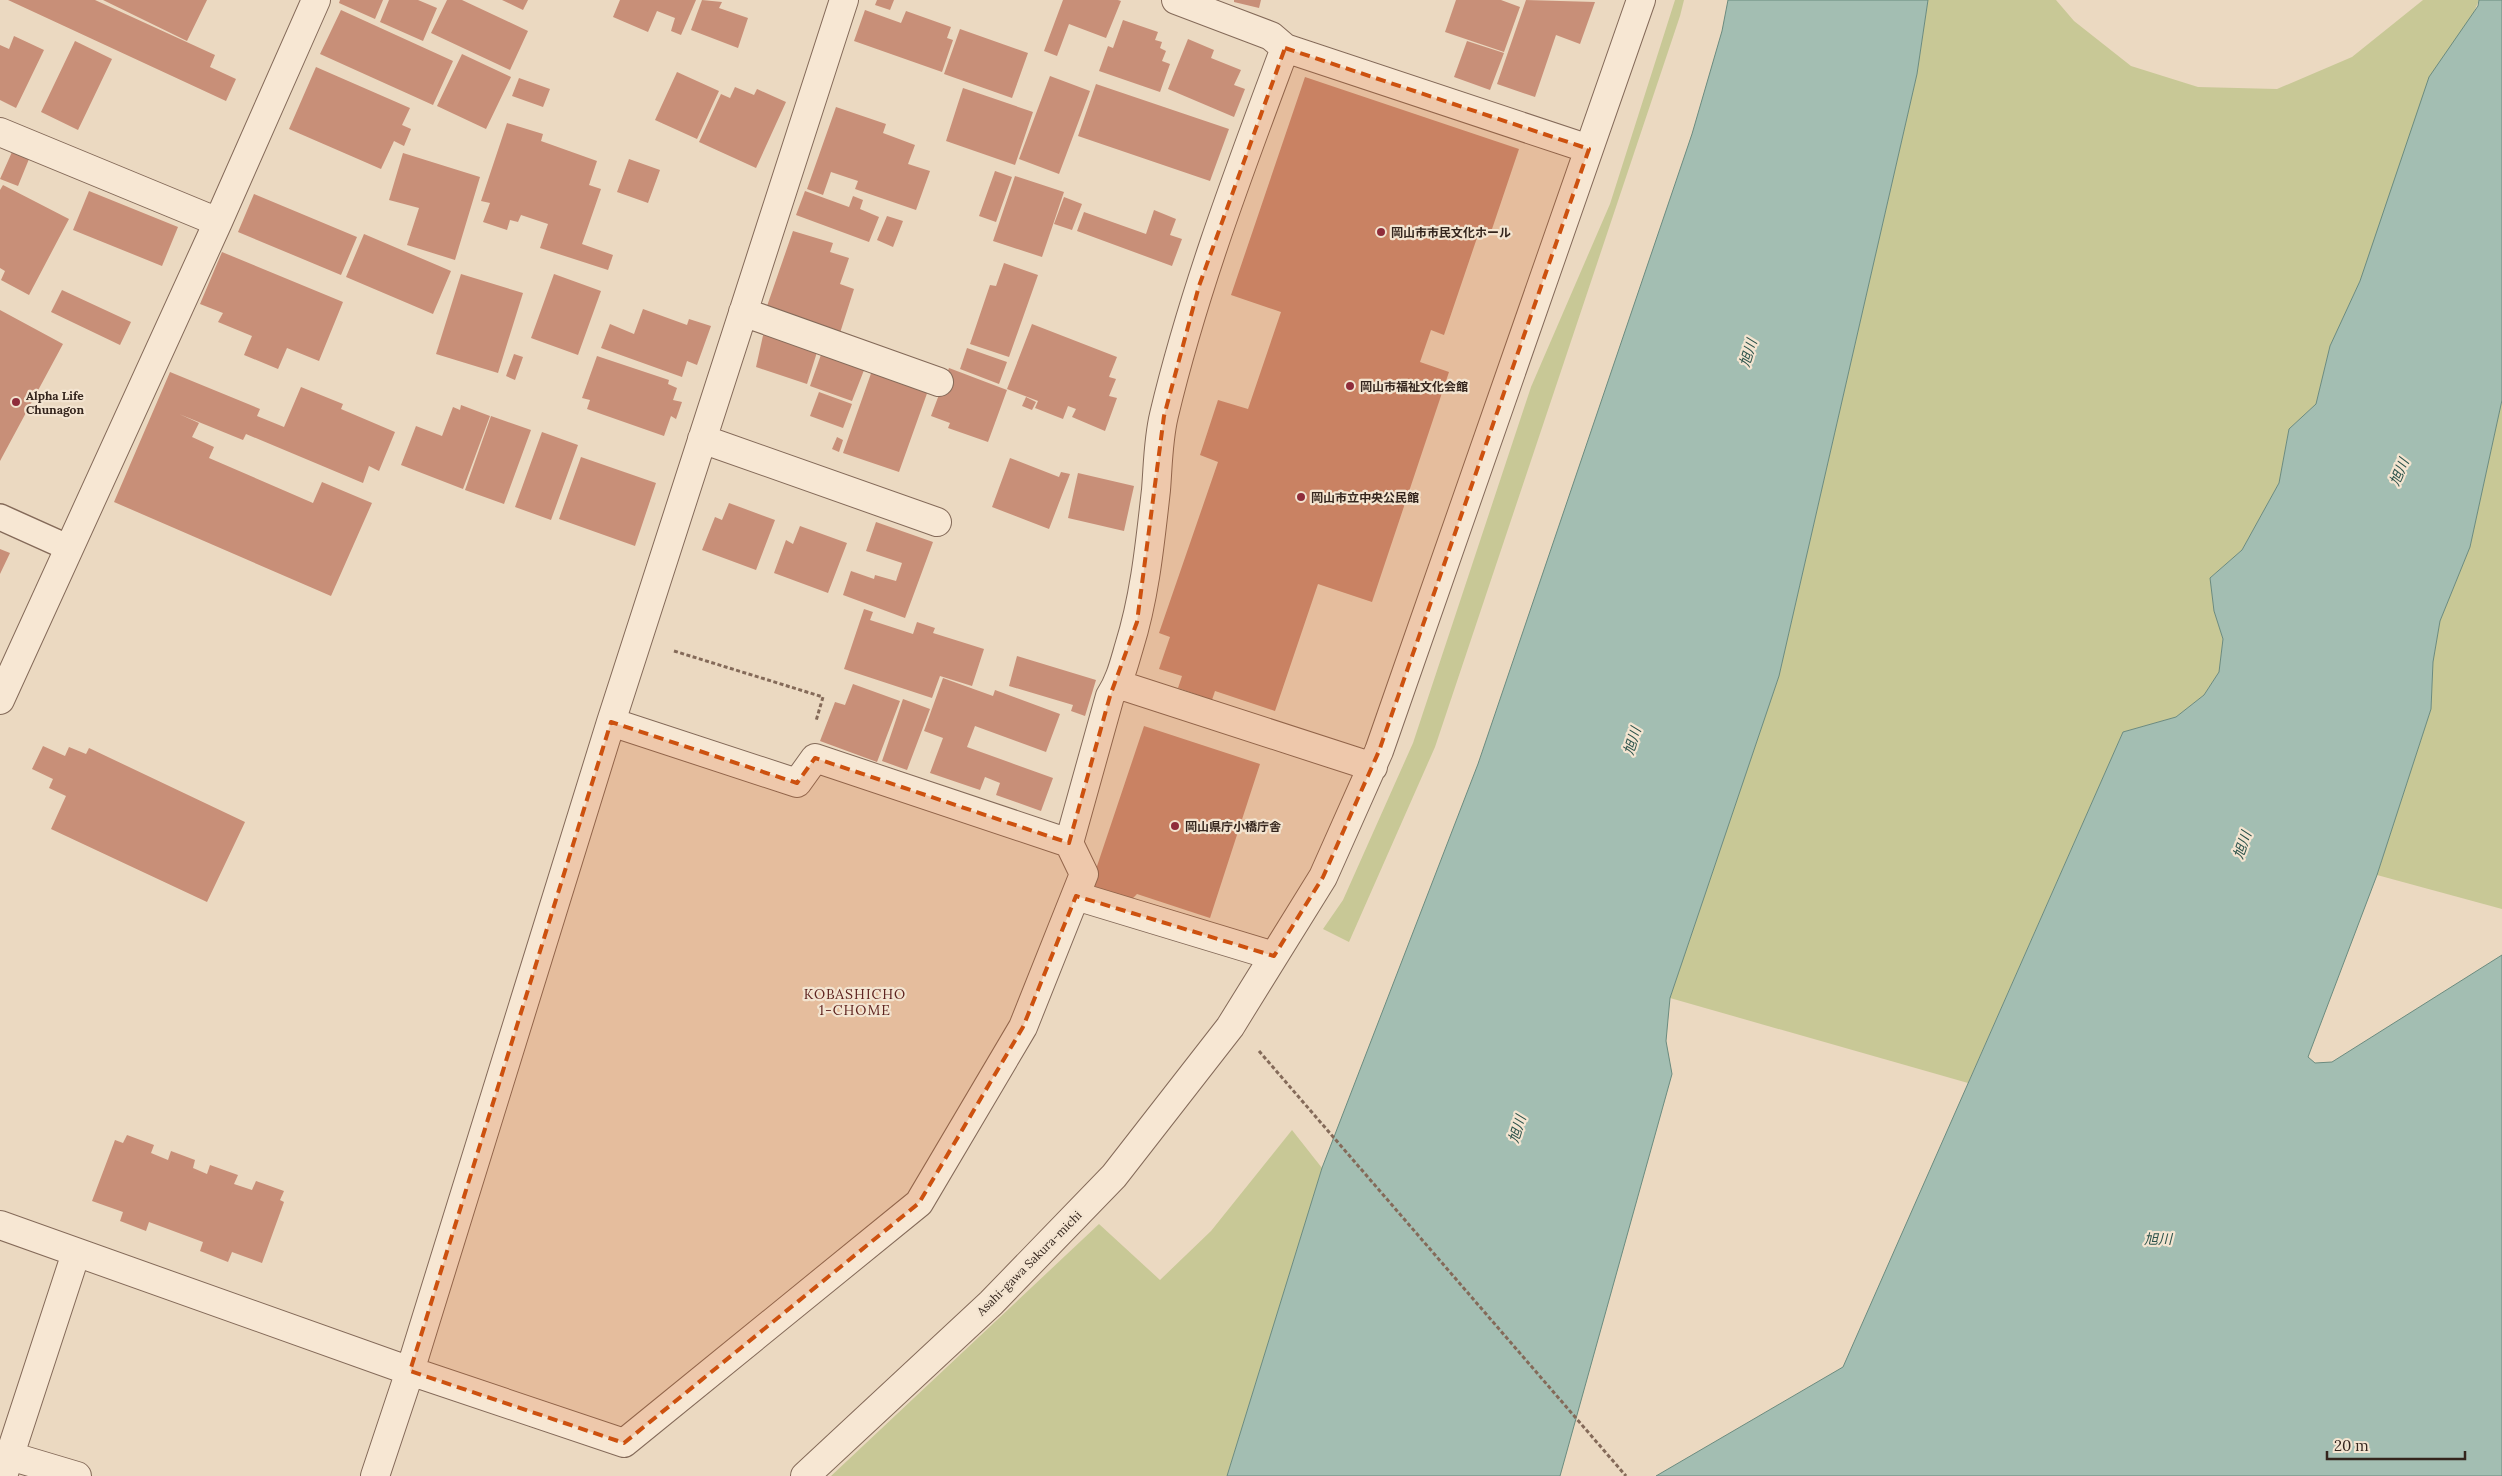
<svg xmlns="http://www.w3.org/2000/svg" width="2502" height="1476" viewBox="0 0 2502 1476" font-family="Lora,'Noto Sans JP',serif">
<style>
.green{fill:#c8c896}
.water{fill:#a3beb2;stroke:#6b8b7f}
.building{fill:#c88f78}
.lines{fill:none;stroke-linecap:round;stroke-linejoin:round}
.service-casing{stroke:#846a59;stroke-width:28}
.minor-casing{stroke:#846a59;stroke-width:30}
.path{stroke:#846a59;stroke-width:3;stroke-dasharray:4 2.5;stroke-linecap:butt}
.service{stroke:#f7e7d3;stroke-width:25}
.minor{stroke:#f7e7d3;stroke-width:28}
.marked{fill:#cd510f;fill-opacity:0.2;stroke:#cd510f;stroke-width:4;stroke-dasharray:10 6;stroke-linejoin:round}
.poi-dot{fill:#8f2d3b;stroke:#f3e4d0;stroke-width:2}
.labels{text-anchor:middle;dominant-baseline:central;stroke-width:4.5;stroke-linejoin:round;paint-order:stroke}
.poi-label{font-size:12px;font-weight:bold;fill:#34251d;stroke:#f3e4d0;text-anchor:start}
.street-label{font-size:12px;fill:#34251d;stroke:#f3e4d0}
.water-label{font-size:14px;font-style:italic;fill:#2d534b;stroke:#f3e4d0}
.neighbourhood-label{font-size:14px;letter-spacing:1px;fill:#5e231f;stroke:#f3e4d0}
</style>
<rect width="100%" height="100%" fill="#ebd9c1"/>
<!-- green -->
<path class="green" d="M1675,0H1684L1680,16L1435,747L1349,942L1323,929L1343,900L1413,743L1531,387L1610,204Z
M1928,0H2056L2074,21L2131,66L2198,87L2277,89L2352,57L2423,0H2479L2360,281L2330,346L2316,404L2289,429L2279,483L2242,550L2210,578L2214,611L2223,639L2219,672L2204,695L2176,717L2123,732L1968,1083L1670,998L1779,676L1917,74Z
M2502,400V909L2377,875L2431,709L2433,662L2440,621L2470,547Z
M1292,1130L1322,1168L1227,1476H831L1099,1224L1160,1280L1211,1231Z"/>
<!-- water -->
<path class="water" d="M1728,0H1928L1917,74L1779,676L1670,998L1666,1041L1672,1074L1560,1476H1227L1322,1168L1478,764L1692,134L1722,31Z
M2479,0H2502V400L2470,547L2440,621L2433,662L2431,709L2377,875L2308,1057L2315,1063L2332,1062L2502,955V1476H1656L1843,1367L2123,732L2176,717L2204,695L2219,672L2223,639L2214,611L2210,578L2242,550L2279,483L2289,429L2316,404L2330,346L2360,281L2429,77L2478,6Z"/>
<!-- building -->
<path class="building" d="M8,0H95L215,55L210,67L236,79L226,101Z
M103,0H207L187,41Z
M340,0H383L375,19L339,3Z
M389,0H418L437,8L423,41L380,22Z
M447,0H462L528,31L510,70L431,33Z
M502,0H528L523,10Z
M620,0H696L681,35L671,31L675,18L657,11L648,32L613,17Z
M702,0L722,2L719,8L748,18L738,48L691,30Z
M877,0H894L890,10L875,5Z
M1063,0H1118L1121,1L1106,38L1069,24L1057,56L1044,51Z
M1234,0H1261L1259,8L1234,2Z
M1456,0H1501L1520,7L1504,52L1445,32Z
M1526,0L1595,2L1580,44L1556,35L1535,97L1497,84Z
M341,10L453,61L433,105L320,54Z
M865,10L901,23L906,11L951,27L947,38L953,40L942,72L854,41Z
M1123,20L1158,32L1155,40L1162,42L1160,48L1166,51L1162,61L1170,64L1160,92L1099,71L1108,46L1113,48Z
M960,29L1028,53L1012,98L944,74Z
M14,36L44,50L16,108L0,100V45L9,49Z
M1188,39L1214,50L1211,58L1241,70L1234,85L1245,89L1234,117L1168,89Z
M75,41L112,59L78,130L41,112Z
M1467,41L1504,53L1490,90L1454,77Z
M462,54L511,77L486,129L437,106Z
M316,67L410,108L402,125L411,129L404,146L394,141L381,169L289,129Z
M677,72L719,91L697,139L655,120Z
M1050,76L1090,91L1059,174L1019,159Z
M1305,77L1519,149L1491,232L1480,229L1444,335L1431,330L1420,362L1449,372L1372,602L1318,584L1275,711L1215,691L1212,700L1178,688L1182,676L1159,669L1170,637L1159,633L1218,462L1200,455L1218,400L1248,409L1281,312L1231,295Z
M519,78L550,89L543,107L512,96Z
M1096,84L1229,129L1210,181L1078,136Z
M735,87L754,95L757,89L786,102L756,168L699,142L721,94L730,98Z
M963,88L1033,112L1015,165L946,141Z
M836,107L886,124L883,133L915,145L908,164L930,171L916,210L855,189L858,181L831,172L823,195L807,189Z
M507,123L543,134L541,141L597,161L589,185L601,189L582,244L613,255L608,270L540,248L548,224L521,215L518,222L510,220L507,230L483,222L490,203L481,201Z
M12,152L29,159L18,186L0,179Z
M403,153L480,177L455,260L407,245L419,208L389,200Z
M629,159L660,170L648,203L617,192Z
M995,171L1012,177L996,222L979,216Z
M1015,176L1064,192L1042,257L993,241Z
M3,185L69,219L29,295L1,280L5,271L0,268V190Z
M89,191L178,227L162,266L73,230Z
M805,191L849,207L853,196L863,200L860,209L879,217L869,242L796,215Z
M254,194L357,237L341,275L238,232Z
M1064,197L1082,204L1072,230L1054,224Z
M1154,210L1176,219L1170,235L1182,239L1172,266L1077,231L1084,212L1146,234Z
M887,216L903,221L893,247L877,240Z
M793,231L833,243L830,252L849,258L840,284L854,289L840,333L766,309Z
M364,234L451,271L433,314L346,277Z
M222,252L343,302L319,361L287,348L278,369L244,355L252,336L218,322L223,313L200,304Z
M1004,263L1038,275L1009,357L970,344L990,285L996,286Z
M461,274L523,293L498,373L436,354Z
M554,274L601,291L578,355L531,338Z
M62,290L131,322L120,345L51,312Z
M643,309L687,325L689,319L711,326L697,365L687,361L682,377L601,348L610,324L634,334Z
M0,310L63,344L0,461Z
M1032,324L1117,357L1109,377L1116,379L1109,396L1117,398L1105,431L1072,417L1076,409L1068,406L1063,419L1035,408L1038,401L1007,389Z
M764,331L818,349L807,384L756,367Z
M967,348L1007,362L999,384L960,369Z
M823,349L866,365L852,401L810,386Z
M514,354L523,357L515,380L506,376Z
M597,356L669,380L668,384L677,388L673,400L682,402L676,419L671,416L664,436L587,409L590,400L582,398Z
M874,365L930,385L899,472L843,453Z
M949,368L1007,390L988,442L948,428L950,423L931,416Z
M170,372L260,409L257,416L284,427L301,387L343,404L341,409L395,432L379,471L369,466L363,483L246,434L243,440L179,414L199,423L192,437L214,447L209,458L313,503L322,482L372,503L331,596L114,502Z
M819,392L852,404L843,428L810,416Z
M1026,397L1036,402L1032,410L1022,406Z
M461,405L490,416L463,489L401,465L416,426L442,436L453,407L460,410Z
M491,416L531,430L504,504L465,490Z
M542,432L578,445L551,520L515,507Z
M837,437L843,440L839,452L832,449Z
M581,457L656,483L635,546L559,519Z
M1010,458L1059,477L1061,472L1070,474L1049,529L992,507Z
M1078,473L1134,486L1124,531L1068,518Z
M729,503L775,520L756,570L702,550L715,517L722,520Z
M876,522L933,542L905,618L843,595L851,571L874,579L875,575L896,581L902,563L866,551Z
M800,526L847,543L828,593L774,573L786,540L793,544Z
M0,549L10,553L0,574Z
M864,609L873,612L870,620L913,634L917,622L935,628L933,633L984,649L972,686L940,676L932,698L844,669Z
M1017,656L1096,680L1085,716L1071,711L1073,705L1009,686Z
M943,678L993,696L995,690L1060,714L1046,752L975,726L967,747L1053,778L1041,811L996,795L1000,783L985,777L980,790L930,773L943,738L924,731Z
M853,684L900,701L877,762L820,741L835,702L845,705Z
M903,699L930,709L907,770L882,761Z
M1144,726L1260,764L1210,918L1137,894L1131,900L1090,887Z
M43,746L65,756L69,747L86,754L89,748L245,822L207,902L51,829L66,796L49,788L53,779L32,769Z
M127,1135L154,1145L151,1153L168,1160L171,1151L195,1160L193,1168L207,1174L210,1165L238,1175L234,1184L252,1190L256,1181L284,1191L280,1200L284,1202L262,1263L232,1252L228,1262L200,1251L203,1242L149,1222L146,1231L120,1221L123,1212L92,1201L115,1140L123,1143Z"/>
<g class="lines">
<defs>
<path id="service" d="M0,517L69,548"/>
<path id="minor" d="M1176,0L1271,36L1285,48L1589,149
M0,132L218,222
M743,312L939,382
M702,439L937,522
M1117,684L1373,767
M0,700L218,222L316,0
M1069,843L1110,696C1120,681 1124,664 1129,647C1145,596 1150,543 1156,490C1158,465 1158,440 1164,415C1194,289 1240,169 1285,48
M1076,896L1274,956
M0,1225L410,1371L624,1443L919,1203L1023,1027L1084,874L1069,843L815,758L797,783L611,722
M10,1456L77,1476
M3,1476L76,1253
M375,1476L410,1371L611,722L844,0
M805,1476L991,1303L1114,1176L1230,1027L1323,877L1379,751L1641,0"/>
</defs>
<!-- service casing -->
<use href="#service" class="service-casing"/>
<!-- minor casing -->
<use href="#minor" class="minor-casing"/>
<!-- path -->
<path class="path" d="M674,651L823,697L816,721
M1259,1051L1626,1476"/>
<!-- service -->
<use href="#service" class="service"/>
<!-- minor -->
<use href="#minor" class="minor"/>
</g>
<!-- marked area -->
<path class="marked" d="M1285,48L1589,149L1379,751L1323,877L1274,956L1076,896L1023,1027L919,1203L624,1443L410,1371L611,722L797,783L815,758L1069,843L1110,696L1137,622L1164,416L1199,286Z"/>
<!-- markers -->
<g class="poi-dot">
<circle cx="1381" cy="232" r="5"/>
<circle cx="1350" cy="386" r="5"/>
<circle cx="16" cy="402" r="5"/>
<circle cx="1301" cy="497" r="5"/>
<circle cx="1175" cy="826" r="5"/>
</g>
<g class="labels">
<!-- poi labels -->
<g class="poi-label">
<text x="1391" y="232">岡山市市民文化ホール</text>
<text x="1360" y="386">岡山市福祉文化会館</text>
<text x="26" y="395">Alpha Life<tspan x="26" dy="14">Chunagon</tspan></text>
<text x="1311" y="497">岡山市立中央公民館</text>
<text x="1185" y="826">岡山県庁小橋庁舎</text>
</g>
<!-- street labels -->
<g class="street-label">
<text transform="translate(1029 1263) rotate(-45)">Asahi-gawa Sakura-michi</text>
</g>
<!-- water labels -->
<g class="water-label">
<text transform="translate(1748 353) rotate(-73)">旭川</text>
<text transform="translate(2399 472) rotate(-67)">旭川</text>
<text transform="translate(1632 741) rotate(-73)">旭川</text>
<text transform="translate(2242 845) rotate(-71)">旭川</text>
<text transform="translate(1517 1129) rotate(-73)">旭川</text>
<text x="2158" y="1239">旭川</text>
</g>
<!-- neighbourhood labels -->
<g class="neighbourhood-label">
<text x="855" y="994">KOBASHICHO<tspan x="855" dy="16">1-CHOME</tspan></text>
</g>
</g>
<!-- scale -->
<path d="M2327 1451v8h138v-8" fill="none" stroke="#34251d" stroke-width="2.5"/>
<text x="2334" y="1451" font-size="15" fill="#34251d" stroke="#f3e4d0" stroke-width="4" paint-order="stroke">20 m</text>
</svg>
